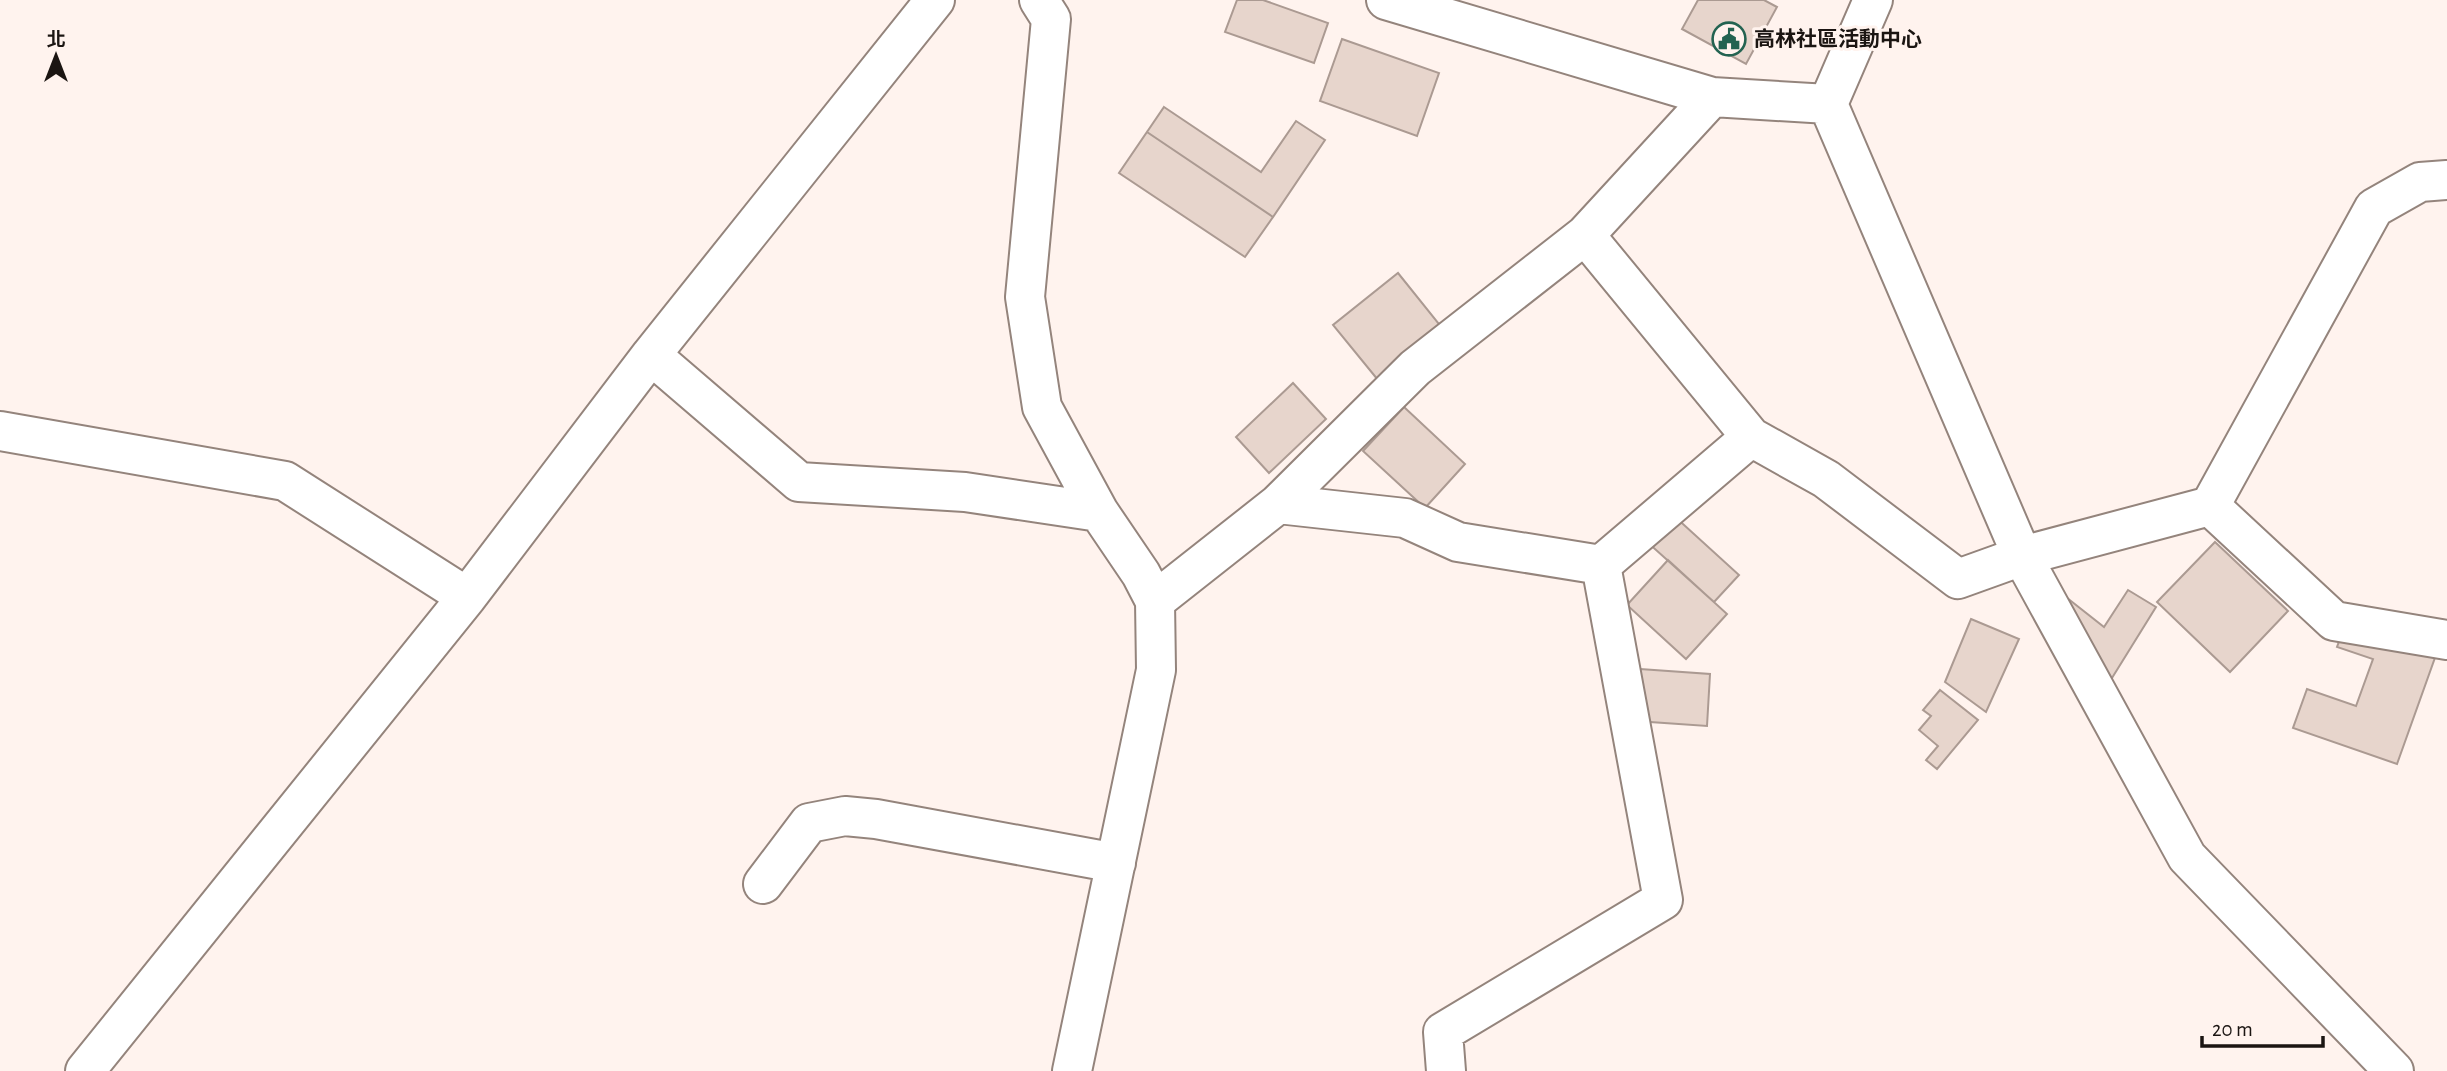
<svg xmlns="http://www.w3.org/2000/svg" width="2447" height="1071" viewBox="0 0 2447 1071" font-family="'Alegreya Sans','Noto Sans TC',sans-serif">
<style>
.building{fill:#e7d5cc;stroke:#ab9a92;stroke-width:2}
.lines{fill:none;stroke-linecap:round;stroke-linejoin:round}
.minor-casing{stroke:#94847c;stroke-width:42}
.minor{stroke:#fff;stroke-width:38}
.labels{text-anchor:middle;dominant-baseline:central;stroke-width:6;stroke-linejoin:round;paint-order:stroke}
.poi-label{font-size:21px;font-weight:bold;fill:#1b1512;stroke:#fff3ee;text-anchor:start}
</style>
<rect width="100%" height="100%" fill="#fff3ee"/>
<!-- building -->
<path class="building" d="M1237,0H1263L1328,23L1314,63L1225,32Z
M1698,0H1764L1777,7L1746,64L1682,29Z
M1342,39L1439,73L1417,136L1320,101Z
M1164,107L1261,172L1296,121L1325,140L1273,217L1147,132Z
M1147,132L1273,217L1245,257L1119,173Z
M1398,273L1443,329L1378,380L1333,325Z
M1293,383L1326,419L1269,473L1236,437Z
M1404,407L1465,464L1425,508L1363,451Z
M1661,504L1739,575L1714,602L1636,532Z
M2215,542L2288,611L2230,672L2157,602Z
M1668,560L1727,614L1686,659L1627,605Z
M2057,590L2104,627L2128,590L2156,607L2107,686Z
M1971,619L2019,639L1986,712L1945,682Z
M2347,620L2437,652L2397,764L2293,728L2307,689L2356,706L2373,659L2337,647Z
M1640,669L1710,674L1707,726L1636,721Z
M1940,690L1978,720L1937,769L1926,760L1938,746L1919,730L1931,716L1923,710Z"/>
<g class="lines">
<defs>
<path id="minor" d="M1039,0L1051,19L1025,297L1042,407L1099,512L1141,574L1155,601L1156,670L1072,1071
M1386,0L1712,97L1828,104L2022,556L2187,857L2394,1071
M1712,97L1585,235L1751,437L1826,479L1958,579L2022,556L2210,506L2374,208L2420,182L2447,180
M1828,104L1873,0
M651,355L799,482L965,492L1099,512
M0,431L285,481L467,597
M1278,504L1405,518L1458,542L1601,565
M2210,506L2334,621L2447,640
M1155,601L1278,504L1415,368L1585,235
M763,884L809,823L845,816L876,819L1116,863
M85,1071L467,597L651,355L935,0
M1446,1071L1443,1032L1663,900L1601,565L1751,437"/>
</defs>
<!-- minor casing -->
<use href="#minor" class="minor-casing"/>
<!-- minor -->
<use href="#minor" class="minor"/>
</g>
<!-- icons -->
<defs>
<symbol id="civic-ring" viewBox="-11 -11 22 22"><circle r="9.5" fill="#fff3ee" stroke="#236351" stroke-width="1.5"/><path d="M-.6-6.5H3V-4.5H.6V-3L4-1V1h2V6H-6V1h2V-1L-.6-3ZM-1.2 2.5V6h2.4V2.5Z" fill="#236351"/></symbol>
</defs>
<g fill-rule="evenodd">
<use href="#civic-ring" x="1710" y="20" width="38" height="38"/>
</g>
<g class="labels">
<!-- poi labels -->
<g class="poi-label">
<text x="1754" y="39">高林社區活動中心</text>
</g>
</g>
<!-- north arrow -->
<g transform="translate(56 56)" stroke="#fff3ee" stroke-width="5" paint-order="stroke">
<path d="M0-5L12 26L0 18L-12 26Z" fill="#1b1512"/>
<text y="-10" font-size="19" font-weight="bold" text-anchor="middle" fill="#1b1512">北</text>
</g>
<!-- scale -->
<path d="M2202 1036v10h121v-10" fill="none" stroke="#1b1512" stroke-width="3.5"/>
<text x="2212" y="1036" font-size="21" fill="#1b1512" stroke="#fff3ee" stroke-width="5" paint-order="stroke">20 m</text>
</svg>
